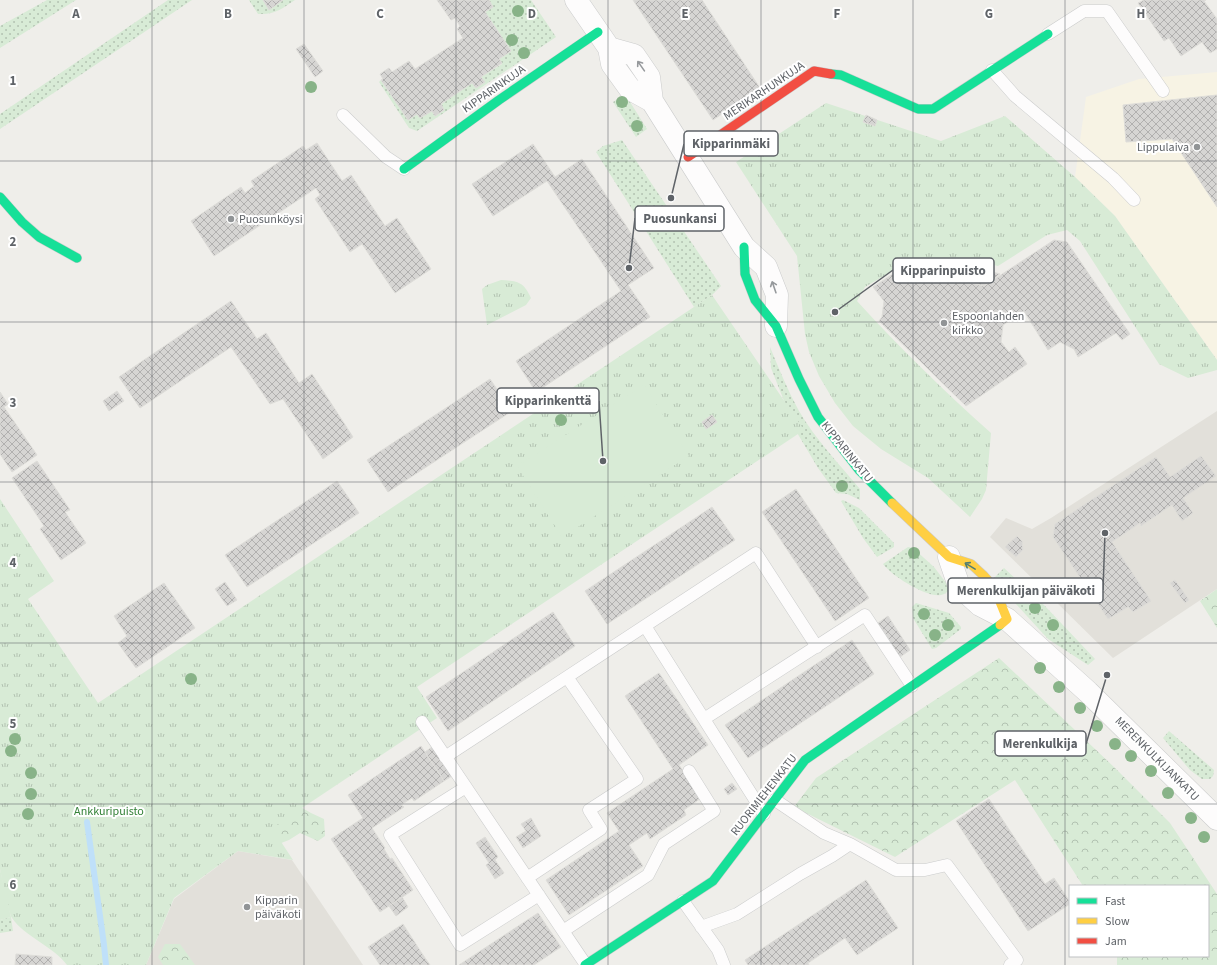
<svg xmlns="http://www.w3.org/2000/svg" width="1217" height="965" viewBox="0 0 1217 965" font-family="'Source Sans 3',sans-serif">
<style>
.commercial{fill:#f7f3e4}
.education{fill:#e2e0da}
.grass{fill:url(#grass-dots)}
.forest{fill:url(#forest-crowns)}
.park{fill:url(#park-tufts)}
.garden{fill:#d8ebd6}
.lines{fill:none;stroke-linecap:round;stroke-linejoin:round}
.stream{stroke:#bfe0f9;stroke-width:6}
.building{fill:url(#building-cross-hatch);stroke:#deddd9}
.lane-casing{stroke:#cbcccc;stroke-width:13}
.street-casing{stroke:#cbcccc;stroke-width:23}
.fast-casing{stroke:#cacacb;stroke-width:10}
.slow-casing{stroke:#cacacb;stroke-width:10}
.jam-casing{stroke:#cacacb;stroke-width:10}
.lane{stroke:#fdfcfc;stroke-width:12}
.street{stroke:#fdfcfc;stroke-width:22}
.fast{stroke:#16e098;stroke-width:9}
.slow{stroke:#ffcf43;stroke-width:9}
.jam{stroke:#f24e42;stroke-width:9}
.tree{fill:#88b388}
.oneway{stroke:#96999c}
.oneway2{stroke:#507c72}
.grid{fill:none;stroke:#5f6368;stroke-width:1;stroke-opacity:0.55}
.poi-dot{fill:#919496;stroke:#fff;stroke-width:1.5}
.labels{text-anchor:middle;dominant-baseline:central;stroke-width:4;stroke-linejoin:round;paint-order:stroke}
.street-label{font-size:12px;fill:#5f6368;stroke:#fff}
.poi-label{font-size:12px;fill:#5f6368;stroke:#fff;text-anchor:start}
.park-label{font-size:12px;fill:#348238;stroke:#fff}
.grid-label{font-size:13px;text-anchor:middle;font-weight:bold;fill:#5f6368;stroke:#fff;stroke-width:4;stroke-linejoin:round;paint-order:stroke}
.leader{fill:none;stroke:#5f6368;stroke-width:1.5}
.callout-dot{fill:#5f6368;stroke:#fff;stroke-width:1.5}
.callout{fill:#fff;stroke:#5f6368;stroke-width:1.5}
.callout-label{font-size:13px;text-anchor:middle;font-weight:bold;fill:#5f6368}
</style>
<defs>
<pattern id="grass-dots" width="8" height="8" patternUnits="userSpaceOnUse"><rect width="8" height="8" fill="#d8ebd6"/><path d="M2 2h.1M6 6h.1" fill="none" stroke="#b2c2b1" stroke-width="1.8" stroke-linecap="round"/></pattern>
<pattern id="forest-crowns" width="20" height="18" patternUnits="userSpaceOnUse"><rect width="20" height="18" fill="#d8ebd6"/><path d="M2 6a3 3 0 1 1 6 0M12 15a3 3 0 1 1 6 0" fill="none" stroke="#b2c2b1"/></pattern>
<pattern id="park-tufts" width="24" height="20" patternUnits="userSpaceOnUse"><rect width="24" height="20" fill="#d8ebd6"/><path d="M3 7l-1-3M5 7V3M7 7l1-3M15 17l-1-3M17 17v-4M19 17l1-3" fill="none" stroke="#b2c2b1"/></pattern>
<pattern id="building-cross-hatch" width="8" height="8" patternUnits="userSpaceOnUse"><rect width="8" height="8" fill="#d6d5d3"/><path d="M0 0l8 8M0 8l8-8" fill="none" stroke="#b1b0af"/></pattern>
</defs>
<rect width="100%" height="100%" fill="#efeeea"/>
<!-- commercial -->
<path class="commercial" d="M1217,72V360L1115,216L1075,177L1086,97L1139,79Z"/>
<!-- education -->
<path class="education" d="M1217,411V589L1113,658L990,537L1006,518L1032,529L1051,518Z
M238,851L292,860L363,965H146L174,899Z"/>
<!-- grass -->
<path class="grass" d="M47,0H76L0,48V26Z
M168,0H192L0,129V114Z
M249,0H263L269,9L283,0H295C281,9 275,15 258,14Z
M489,0H531L556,37L417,131L409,128L379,82L381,80L408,120L417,114L420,118L432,111L435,116L444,110L441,104L472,83L476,88L484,82L481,77L502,64L499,59L511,51L485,12L493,7Z
M625,94L647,129L636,137L613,102Z
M622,140L721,286L712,295L694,307L596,152L603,146Z
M770,347C779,369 788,391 799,411C816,440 839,464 860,489V500L847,494L836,493L818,468L796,431L771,368Z
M843,500L859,508L894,543V547L877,557L863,538L841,501Z
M908,547L913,548L934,567L950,588C948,591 946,594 941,595C927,598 892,576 883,564Z
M1004,568L1045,606L1095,659L1088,665L1048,639L993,579Z
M916,603L949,613L961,627V629L936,648L932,649L913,618L912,607Z
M1169,731L1214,770L1213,776L1210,779H1202L1190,770L1163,738Z
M11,917L13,931L0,933V920Z"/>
<!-- forest -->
<path class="forest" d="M1217,589V628L1200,601Z
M999,658L1115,768L1170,823L1217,894V965H1117V956H1208V886H1083L1015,780L895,857L794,807L816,778Z
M290,801L311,813L324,819L325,836L318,841L300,833L289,840L276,845L241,810Z
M165,944H180L195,965H163L158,957Z"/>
<!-- park -->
<path class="park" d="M826,103L941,141L1005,116L1075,177L1115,216L1217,360V370L1188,378L1159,364L1080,241L1067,230L1047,235L998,266L972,260L951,272L911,260L865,287L857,301C899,347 944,391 991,433L986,490L982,499L970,517L928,478L881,449L853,426L835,403L819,376L809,352L805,334L797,256L736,162Z
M501,280C518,281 524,282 531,298L526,305L487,325L482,289L487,285Z
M712,295L804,430L417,687L437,718L272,828L293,860L238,851L174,898L146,965H67C54,947 24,936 12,918C8,911 2,879 0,869V499L54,581L28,599L98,703Z"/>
<!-- garden -->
<path class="garden" d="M644,385L689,456L562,537L517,466Z
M0,869L11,917L0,920Z"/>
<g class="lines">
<!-- stream -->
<path class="stream" d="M87,822L104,945L106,965"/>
</g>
<!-- building -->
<path class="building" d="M263,0H283L269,10Z
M437,0H489L493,7L485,12L511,51L499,59L502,63L481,77L485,82L476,88L472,83L441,104L444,110L435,116L432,111L420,118L417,114L408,120L381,80L383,79L380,74L389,68L392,72L409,61L415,69L463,38L457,29L460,26L455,18L451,20Z
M633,0H702L760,88L713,120Z
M1144,0H1206L1204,1L1217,19V49L1210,53L1202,42L1181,56L1169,38L1164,41L1138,3Z
M304,44L323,71L315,77L296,49Z
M1217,95V207L1172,139L1126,142L1123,105Z
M866,115L877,120L875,126L863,122Z
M317,143L342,181L351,175L385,226L397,218L431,269L395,293L362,244L350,252L315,199L320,195L316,188L214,256L191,221L241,187L245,193L254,186L251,181L303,146L306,150Z
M533,144L555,177L582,159L654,268L628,285L650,317L536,392L516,361L621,291L547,181L493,216L472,184Z
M1054,240L1067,242L1130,334L1122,340L1116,333L1078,357L1074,349L1060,342L1048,350L1024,311L1003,325L1001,342L1009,352L1015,347L1027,364L966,406L879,321L882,317L884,301L873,287L908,264L913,272L954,280L964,276L968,282L984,286Z
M971,266L1000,274L984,286L968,282L961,272Z
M231,301L257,339L266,333L299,383L312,374L353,437L323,459L283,399L270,404L231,347L140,408L119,377Z
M490,379L512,411L388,492L367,460Z
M117,391L124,401L109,411L103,401Z
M0,392L8,404L4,407L37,455L12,472L0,454Z
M712,415L717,422L706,429L702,422Z
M1201,456L1216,476L1183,498L1193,513L1182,521L1172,505L1141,526L1140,523L1112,542L1151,601L1133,612L1128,607L1108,619L1053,537L1055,524L1156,457L1170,477Z
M37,461L70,510L65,512L86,543L61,560L40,529L44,526L12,478Z
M337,481L359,513L247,587L225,555Z
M796,489L869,598L835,621L762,512Z
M712,507L735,540L607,624L585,591Z
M1017,536L1022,541L1023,550L1016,557L1005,547Z
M1175,580L1189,600L1185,603L1170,583Z
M225,582L237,600L227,606L215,589Z
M164,583L195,628L136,668L118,643L127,636L114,616Z
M553,612L575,646L448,731L426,697Z
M888,616L910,650L900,657L878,623Z
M852,640L874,674L748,758L725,725Z
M659,673L708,745L679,765L701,798L684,810L686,815L650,839L647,833L629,845L643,866L569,915L546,880L619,831L607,813L673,769L625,696Z
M421,746L444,781L414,801L412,798L407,801L401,805L404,807L372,828L385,848L384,849L390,859L392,858L413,890L380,912L331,839L363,818L348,795Z
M432,747L452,776L444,781L425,752Z
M732,783L737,789L728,795L724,789Z
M989,799L1045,884L1054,878L1070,902V904L1028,931L956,821Z
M531,818L541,836L523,848L516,837L526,831L521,824Z
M485,837L498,857L495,860L504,873L495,879L486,865L489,863L476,843Z
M866,880L898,928L857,955L845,938L808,963L809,965H748L745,960Z
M402,897L408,907L396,916L389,906Z
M538,913L561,947L534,965H459Z
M403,924L421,952L430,965H380L368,947Z
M16,954L52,957V965H15Z"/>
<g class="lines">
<defs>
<path id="lane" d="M1048,34L1084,11H1107L1163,91
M992,70L1015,96L1113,178L1134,200
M343,115L386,157L404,169
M645,626L764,814
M704,719L865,615L912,686
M422,722L586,965
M445,757L756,553L817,647
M466,787L390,835L460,945L539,895
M775,800L824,833L850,844L896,870H925L947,865L1017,960L1010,965
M527,878L601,829L589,810L637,779L567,677
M683,901L718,950L724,965
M701,927L737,914L800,874L832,856L850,844
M563,931L648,875L664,844L714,811L689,771"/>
<path id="street" d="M576,0L609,48L612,64L630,89L652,101
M609,48L634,55L649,77L652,101L744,247L766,267L777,295L776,326
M949,557L959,586L980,605L1007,619L1088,692L1217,819"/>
<path id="fast" d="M831,74L841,75L918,109H933L1048,34
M404,169L499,100L598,32
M0,197L22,222L39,237L77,258
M744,247L745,274L755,300L776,326L799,379L818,417L859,470L892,503
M585,965L713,881L805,760L1000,625"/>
<path id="slow" d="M892,503L949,557L971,564L984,576L994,587L1007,619L1000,625"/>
<path id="jam" d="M688,157L814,71L831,74"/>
</defs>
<!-- lane casing -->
<use href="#lane" class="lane-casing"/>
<!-- street casing -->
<use href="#street" class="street-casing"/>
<!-- fast casing -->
<use href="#fast" class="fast-casing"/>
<!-- slow casing -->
<use href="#slow" class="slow-casing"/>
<!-- jam casing -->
<use href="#jam" class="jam-casing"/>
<!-- lane -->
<use href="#lane" class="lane"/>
<!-- street -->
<use href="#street" class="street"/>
<!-- fast -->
<use href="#fast" class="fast"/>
<!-- slow -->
<use href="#slow" class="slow"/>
<!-- jam -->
<use href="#jam" class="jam"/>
</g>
<!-- trees -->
<g class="tree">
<circle cx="518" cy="11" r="6"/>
<circle cx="512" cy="40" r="6"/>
<circle cx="524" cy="53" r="6"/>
<circle cx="311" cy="87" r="6"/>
<circle cx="622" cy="102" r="6"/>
<circle cx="637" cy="126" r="6"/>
<circle cx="561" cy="420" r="6"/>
<circle cx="842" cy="486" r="6"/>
<circle cx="914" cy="553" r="6"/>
<circle cx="1035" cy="608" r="6"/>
<circle cx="924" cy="614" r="6"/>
<circle cx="948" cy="625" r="6"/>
<circle cx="1053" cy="625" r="6"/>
<circle cx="935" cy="635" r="6"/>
<circle cx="1040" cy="668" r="6"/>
<circle cx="191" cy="679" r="6"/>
<circle cx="1059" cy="687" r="6"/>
<circle cx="1080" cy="708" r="6"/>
<circle cx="1097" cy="726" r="6"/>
<circle cx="15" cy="739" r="6"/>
<circle cx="1115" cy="744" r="6"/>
<circle cx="11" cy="751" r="6"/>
<circle cx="1131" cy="756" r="6"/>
<circle cx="1151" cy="771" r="6"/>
<circle cx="31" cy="773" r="6"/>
<circle cx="1168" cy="793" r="6"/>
<circle cx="31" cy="794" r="6"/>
<circle cx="28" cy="814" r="6"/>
<circle cx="1191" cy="818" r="6"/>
<circle cx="1204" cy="837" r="6"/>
</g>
<!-- one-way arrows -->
<defs><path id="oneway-shaft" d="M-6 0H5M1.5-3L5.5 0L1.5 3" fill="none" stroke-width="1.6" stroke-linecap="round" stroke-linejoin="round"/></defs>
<g class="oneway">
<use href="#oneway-shaft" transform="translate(641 66) rotate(-125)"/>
<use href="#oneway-shaft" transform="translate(774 287) rotate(-109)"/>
</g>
<use class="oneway2" href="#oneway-shaft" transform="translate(970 566) rotate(-149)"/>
<!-- grid -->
<path class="grid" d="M152,0V965M304,0V965M456,0V965M608,0V965M761,0V965M913,0V965M1065,0V965M0,161H1217M0,322H1217M0,482H1217M0,643H1217M0,804H1217"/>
<!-- markers -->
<g class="poi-dot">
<circle cx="1197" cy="147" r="4"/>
<circle cx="231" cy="219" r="4"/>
<circle cx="944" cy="323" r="4"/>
<circle cx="247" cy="907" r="4"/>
</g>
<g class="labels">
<!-- street labels -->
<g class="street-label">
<text transform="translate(494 89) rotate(-35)">KIPPARINKUJA</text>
<text transform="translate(764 91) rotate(-34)">MERIKARHUNKUJA</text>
<text transform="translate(847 452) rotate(51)">KIPPARINKATU</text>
<text transform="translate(1157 759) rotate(45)">MERENKULKIJANKATU</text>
<text transform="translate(764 795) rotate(-52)">RUORIMIEHENKATU</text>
</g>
<!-- poi labels -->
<g class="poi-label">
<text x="1189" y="147" text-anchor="end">Lippulaiva</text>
<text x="239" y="219">Puosunköysi</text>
<text x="952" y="316">Espoonlahden<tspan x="952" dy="14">kirkko</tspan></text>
<text x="255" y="900">Kipparin<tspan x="255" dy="14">päiväkoti</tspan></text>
</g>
<!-- park labels -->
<g class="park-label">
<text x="109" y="811">Ankkuripuisto</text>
</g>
</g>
<g class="grid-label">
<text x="76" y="18">A</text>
<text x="228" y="18">B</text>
<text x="380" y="18">C</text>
<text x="532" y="18">D</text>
<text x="685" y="18">E</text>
<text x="837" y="18">F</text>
<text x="989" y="18">G</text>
<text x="1141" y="18">H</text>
<text x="13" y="85">1</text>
<text x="13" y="246">2</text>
<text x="13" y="407">3</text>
<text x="13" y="567">4</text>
<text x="13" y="728">5</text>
<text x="13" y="889">6</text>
</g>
<!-- callouts -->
<path class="leader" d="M671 198L684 144M629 268L635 218M835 312L893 270M603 461L599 401M1105 533L1103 590M1107 675L1086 744"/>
<g class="callout-dot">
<circle cx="671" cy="198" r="4"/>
<circle cx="629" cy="268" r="4"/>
<circle cx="835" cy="312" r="4"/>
<circle cx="603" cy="461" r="4"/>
<circle cx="1105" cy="533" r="4"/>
<circle cx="1107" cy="675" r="4"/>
</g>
<g class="callout">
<rect x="684" y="131" width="94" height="25" rx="4"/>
<rect x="635" y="206" width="89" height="25" rx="4"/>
<rect x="893" y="258" width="101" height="25" rx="4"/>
<rect x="497" y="388" width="102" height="25" rx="4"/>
<rect x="948" y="578" width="155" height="25" rx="4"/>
<rect x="995" y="731" width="91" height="25" rx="4"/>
</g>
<g class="callout-label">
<text x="731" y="148">Kipparinmäki</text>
<text x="680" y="223">Puosunkansi</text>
<text x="943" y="275">Kipparinpuisto</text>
<text x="548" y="405">Kipparinkenttä</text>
<text x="1026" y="595">Merenkulkijan päiväkoti</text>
<text x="1040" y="748">Merenkulkija</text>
</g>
<!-- legend -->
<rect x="1069" y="885" width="140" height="72" fill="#ffffff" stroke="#bfc1c3"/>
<rect x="1077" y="898" width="20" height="6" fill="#16e098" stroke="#bfc1c3"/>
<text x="1105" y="905" font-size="12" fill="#5f6368">Fast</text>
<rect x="1077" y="918" width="20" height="6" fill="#ffcf43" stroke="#bfc1c3"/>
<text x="1105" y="925" font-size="12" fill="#5f6368">Slow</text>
<rect x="1077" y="938" width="20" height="6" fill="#f24e42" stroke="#bfc1c3"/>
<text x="1105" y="945" font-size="12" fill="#5f6368">Jam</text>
</svg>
